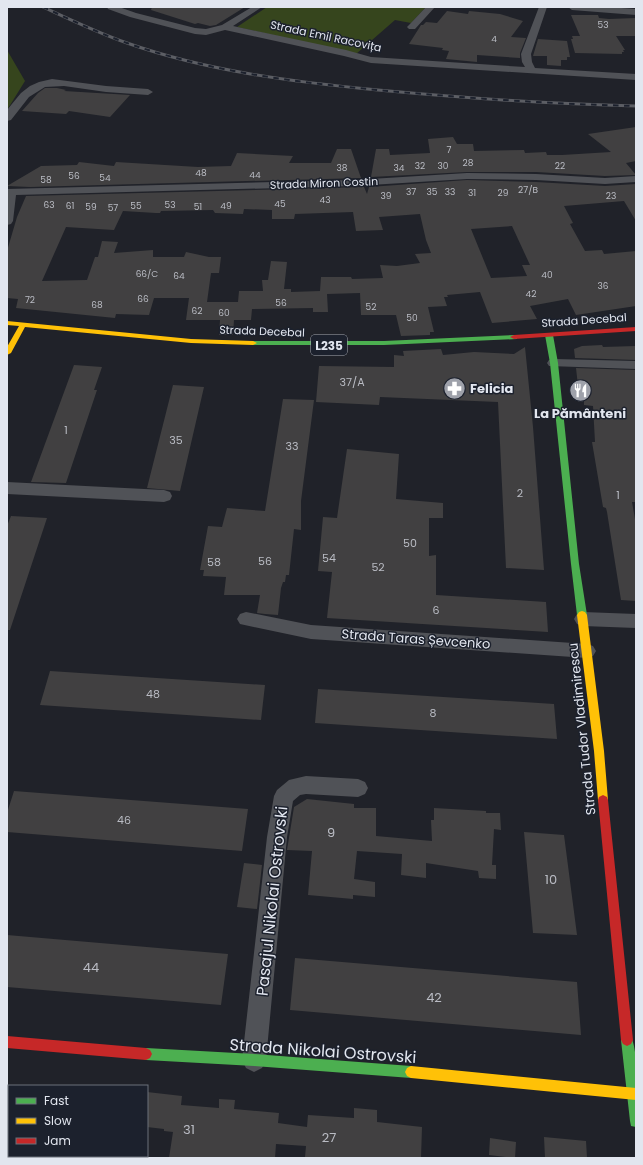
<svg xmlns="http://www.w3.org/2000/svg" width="643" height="1165" viewBox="0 0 643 1165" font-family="Poppins,sans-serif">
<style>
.green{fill:#36451d}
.building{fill:#414041;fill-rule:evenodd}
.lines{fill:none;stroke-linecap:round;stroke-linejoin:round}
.street{fill:#505257;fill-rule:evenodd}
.fast{fill:#4caf50;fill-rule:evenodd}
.slow{fill:#ffc107;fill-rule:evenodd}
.jam{fill:#c62828;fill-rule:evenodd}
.rail-casing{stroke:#5c5e64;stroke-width:3}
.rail{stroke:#1c212d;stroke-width:2;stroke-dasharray:5.5;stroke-linecap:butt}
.labels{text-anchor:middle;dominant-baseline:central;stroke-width:3;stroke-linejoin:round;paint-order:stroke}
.far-number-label{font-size:9px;fill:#babcc4}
.far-street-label{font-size:11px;fill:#e2e6ef;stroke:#1c212d}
.number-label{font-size:11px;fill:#babcc4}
.shield{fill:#1c212d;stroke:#a7abb5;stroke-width:1}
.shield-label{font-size:12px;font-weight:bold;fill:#e2e6ef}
.poi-label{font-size:13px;font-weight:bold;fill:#e2e6ef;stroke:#1c212d;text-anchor:start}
.street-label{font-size:13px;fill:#e2e6ef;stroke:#1c212d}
.near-number-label{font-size:13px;fill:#babcc4}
.near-street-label{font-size:16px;fill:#e2e6ef;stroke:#1c212d}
</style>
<rect width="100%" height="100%" fill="#202229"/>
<!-- green -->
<path class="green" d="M267,7H426L411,23L395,20L356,54L237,27Z
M7,50L25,81L7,110Z"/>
<!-- building -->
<path class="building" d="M152,7H245L216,25L210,26L198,23L195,24L151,10Z
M447,11L468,14L469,11L500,14L523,21L511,37L526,38L520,53V58L477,55V62L446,59L449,51L442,50L443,48L409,44L421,25H423L426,22L437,23Z
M571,15H598L599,18L609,19L636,18V36H616L625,50H623L624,52H622V54L575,53L571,39H573L572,36H580Z
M538,39L567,41L570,57H567V60H561V66L547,65V56H533Z
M45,88H57L66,90L64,91L130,95L110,117L69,111L66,114L22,111L38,93Z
M636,127V161L626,163L636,175L605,176L536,172H467L371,177L376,149H389L390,155L430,153L428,139L453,137L457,144H473L474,151L524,150L525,153L546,152L547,155H562L611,152L588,134Z
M337,149H351L361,178L30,187L7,186L41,166L77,165L79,162L114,166L116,162L198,167L231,166L237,153L293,156L289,163H331Z
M467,180L536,182L605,186L636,184V221L624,201L564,206L573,223L570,224L585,251L602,250L604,254L636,251V306L576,315L568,299L530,306L537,319L492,323L480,292L447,295L448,297H444L447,306L428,307L434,332H430V335L401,336L396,315H361L360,293L327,294L328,312H313V308L252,309L251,320H234L233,335H219L220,320H186L189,298H154L149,315L116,314L115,318L16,308L18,299L7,298V251L17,217L26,196L364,187L367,194L369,187ZM244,209L272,210V219H294L295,214L353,212L356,231L383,230L379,217L420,214L426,240L431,253L415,254L420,263L397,266L380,265L383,278L352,279L351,277H321L320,291L291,292V289H284L287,262L271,261L268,280H262L263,291H239L238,302H207L211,273H219L221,257H209L186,252L184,257H153V250L114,253L118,242L102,241L98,257H95L87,280L42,281L66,227L114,230L123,211L156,213H160L161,211L213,210L215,213L243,214ZM512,226L530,265H522L527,276L491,278L471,229Z
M602,345L603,347L636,346V360L575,358L574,349L582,346Z
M525,347L533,427L544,570L506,568L498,402L380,397L379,405L316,402L319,366L394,367V355L404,356L403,351L441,349L443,355L474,352L514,354Z
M74,365L102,367L94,390H97L66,483L31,482Z
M576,368L636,370V502H632L636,525V601L621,600L607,512L606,508L603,507L592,442H595L593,406L584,405V395H579Z
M173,385L204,387L180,491L147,488Z
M283,399L314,400L301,501V530L294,529L289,575H286L285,582H283L281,588L278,615L265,614L257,613L260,595H224L226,577L203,576L204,570H200L208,526L222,527L227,508L265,511Z
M347,449L399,454L396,499L443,503V518H429V556L436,555V595L546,602L548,632L327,618L332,572L318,571L323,517L337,518Z
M11,516L47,518L10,630H7V526Z
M50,671L265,685L261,720L40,705Z
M318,689L554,704L557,739L315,723Z
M14,791L248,809L242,851L7,832V813Z
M307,799L354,804V808H376V836L432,841L431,820H434V808L486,811V813H500L501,830L494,829L492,865H496V879L479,878L478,871L426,863V878L401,875L402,854L357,851L354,879L375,882V897L353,895V899L308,895L312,851L287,850L294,807Z
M524,832L564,835L577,935L533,933Z
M244,863L262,865L257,909L237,907Z
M7,935L228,954L221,1005L7,987Z
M295,958L577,982L581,1035L290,1010Z
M147,1092L182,1096L181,1105L219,1108V1099L235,1100L234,1109L279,1113L278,1123L307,1127L308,1115L354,1118V1108L377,1110V1122L422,1127L421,1158H312L305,1157L306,1146L276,1144L275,1158H169L173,1132L164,1131V1129L147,1127Z
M544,1137L586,1141L587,1158H545Z
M490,1138L516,1142L515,1158L489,1155Z"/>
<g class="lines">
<!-- street -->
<path class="street" d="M107,7H119L136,13L195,28L206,29L222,25L252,7H262L233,26L346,50L371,57L525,67L522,62L521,54L539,7H547L531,54L532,62L535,68L636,74V80L371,63L344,56L225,30L206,35L195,34L130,17L108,9Z
M426,7H435L415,29H409L407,27L409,25Z
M568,7H607L636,9V15L572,10Z
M52,79L106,86L148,89L153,92L148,95L106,92L64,86L45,87L29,97L11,120L7,121V110L21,93L30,86L39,82Z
M467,173L536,174L605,178L636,176V182L605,184L536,180L467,179L354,186L16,195L13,221L11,224L7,225V189L354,180Z
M554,359L636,361V369L549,366L547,363L549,360Z
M7,482L164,490L170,492L172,496L170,500L164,502L7,494Z
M246,612L311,625L587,644L593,646L596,651L593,656L587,658L311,639L240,624L237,619L240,614Z
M583,612L636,614V628L583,626L577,624L574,619L577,614Z
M306,776L358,779L365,782L368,788L365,794L358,797L306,794L300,795L293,801L287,837L266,1060L262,1068L254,1072L246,1068L242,1060L267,837L274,796L277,790L289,780Z"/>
<!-- fast -->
<path class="fast" d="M546,333H549L553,335L558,363L579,564L587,615L585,618H579L577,615L571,564L550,363L545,335Z
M514,335H517V339L384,345H253L249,343L253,341H384Z
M627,1034L631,1036C640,1058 636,1103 636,1127L631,1126L630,1121L621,1040L623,1036Z
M146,1048L254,1054L411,1066L415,1068L417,1072L415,1076L411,1078L254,1066L146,1060L142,1058L140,1054L142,1050Z"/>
<!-- slow -->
<path class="slow" d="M7,321L191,339L253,341L257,343L253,345L191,343L25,327L11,353L7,355V347L19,326L7,325Z
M582,611L585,612L587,615L604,751L608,800L607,803L603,805L599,803L598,800L594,751L577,615L579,612Z
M411,1066L636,1088V1100L411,1078L407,1076L405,1072L407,1068Z"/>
<!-- jam -->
<path class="jam" d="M636,327V331L514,339L510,337L514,335Z
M603,795L607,797L608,800L633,1040L631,1044L627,1046L623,1044L621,1040L598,800L599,797Z
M7,1036L146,1048L150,1050L152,1054L150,1058L146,1060L7,1048Z"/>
<defs>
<path id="rail" d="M43,7C71,20 98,33 127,43C207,71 293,82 378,90C464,98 550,104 636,106"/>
</defs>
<!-- rail casing -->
<use href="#rail" class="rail-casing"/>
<!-- rail -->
<use href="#rail" class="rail"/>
</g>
<!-- icons -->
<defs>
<symbol id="pharmacy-disc" viewBox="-11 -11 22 22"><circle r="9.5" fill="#9ea1aa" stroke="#1c212d"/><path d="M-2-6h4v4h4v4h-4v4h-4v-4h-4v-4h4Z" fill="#fff"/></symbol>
<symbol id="restaurant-disc" viewBox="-11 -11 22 22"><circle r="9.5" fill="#9ea1aa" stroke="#1c212d"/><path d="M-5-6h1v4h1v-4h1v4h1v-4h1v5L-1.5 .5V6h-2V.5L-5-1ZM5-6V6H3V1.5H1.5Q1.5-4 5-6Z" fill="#fff"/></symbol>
</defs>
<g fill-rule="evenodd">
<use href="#pharmacy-disc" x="442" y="376" width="25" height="25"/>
<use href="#restaurant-disc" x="568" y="378" width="25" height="25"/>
</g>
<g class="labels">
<!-- far-number labels -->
<g class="far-number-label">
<text x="603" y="25">53</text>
<text x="494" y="39">4</text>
<text x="449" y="150">7</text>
<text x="468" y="163">28</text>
<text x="420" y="166">32</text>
<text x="443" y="166">30</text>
<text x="560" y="166">22</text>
<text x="342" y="168">38</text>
<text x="399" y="168">34</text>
<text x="201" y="173">48</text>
<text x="255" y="175">44</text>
<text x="74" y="176">56</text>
<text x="105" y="178">54</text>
<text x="46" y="180">58</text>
<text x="528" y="190">27/B</text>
<text x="411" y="192">37</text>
<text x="432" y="192">35</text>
<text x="450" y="192">33</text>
<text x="472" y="193">31</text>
<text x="503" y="193">29</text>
<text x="386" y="196">39</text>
<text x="611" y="196">23</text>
<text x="325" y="200">43</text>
<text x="280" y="204">45</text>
<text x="49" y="205">63</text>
<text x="170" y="205">53</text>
<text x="70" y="206">61</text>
<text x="136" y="206">55</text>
<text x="226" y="206">49</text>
<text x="91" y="207">59</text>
<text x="198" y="207">51</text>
<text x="113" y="208">57</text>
<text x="147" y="274">66/C</text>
<text x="547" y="275">40</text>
<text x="179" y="276">64</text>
<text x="603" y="286">36</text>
<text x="531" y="294">42</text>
<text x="143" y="299">66</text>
<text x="30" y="300">72</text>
<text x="281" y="303">56</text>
<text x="97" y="305">68</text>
<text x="371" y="307">52</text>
<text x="197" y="311">62</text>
<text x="224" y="313">60</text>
<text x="412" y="318">50</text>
</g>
<!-- far-street labels -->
<g class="far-street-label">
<text transform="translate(326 36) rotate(12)">Strada Emil Racovița</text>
<text transform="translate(324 183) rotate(-2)">Strada Miron Costin</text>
<text transform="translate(584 320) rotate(-4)">Strada Decebal</text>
<text transform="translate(262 331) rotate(2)">Strada Decebal</text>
</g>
<!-- number labels -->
<g class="number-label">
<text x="352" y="382">37/A</text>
<text x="66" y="430">1</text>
<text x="176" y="440">35</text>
<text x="292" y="446">33</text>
<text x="520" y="493">2</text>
<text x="618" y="495">1</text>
<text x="410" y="543">50</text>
<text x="329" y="558">54</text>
<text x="265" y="561">56</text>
<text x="214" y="562">58</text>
<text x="378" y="567">52</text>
<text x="436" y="610">6</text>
<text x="153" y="694">48</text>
<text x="433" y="713">8</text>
<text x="124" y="820">46</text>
</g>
<!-- shield labels -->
<rect class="shield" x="311" y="335" width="36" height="20" rx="3"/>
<g class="shield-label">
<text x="329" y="345">L235</text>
</g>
<!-- poi labels -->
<g class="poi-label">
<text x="470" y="388">Felicia</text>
<text x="580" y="413" text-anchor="middle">La Pământeni</text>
</g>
<!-- street labels -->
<g class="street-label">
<text transform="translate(416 639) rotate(4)">Strada Taras Șevcenko</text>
<text transform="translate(582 729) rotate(-96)">Strada Tudor Vladimirescu</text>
</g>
<!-- near-number labels -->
<g class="near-number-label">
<text x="331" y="832">9</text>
<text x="551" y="879">10</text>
<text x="91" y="967">44</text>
<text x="434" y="997">42</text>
<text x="189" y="1129">31</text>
<text x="329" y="1137">27</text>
</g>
<!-- near-street labels -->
<g class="near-street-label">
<text transform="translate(272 901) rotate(-84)">Pasajul Nikolai Ostrovski</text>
<text transform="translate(323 1051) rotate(4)">Strada Nikolai Ostrovski</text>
</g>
</g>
<!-- border -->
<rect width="643" height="1165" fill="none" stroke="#e2e6ef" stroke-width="16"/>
<!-- legend -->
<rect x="8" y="1085" width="140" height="72" fill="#1c212d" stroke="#6b707b"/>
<rect x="16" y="1098" width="20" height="6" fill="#4caf50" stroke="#6b707b"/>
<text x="44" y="1105" font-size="12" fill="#e2e6ef">Fast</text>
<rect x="16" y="1118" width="20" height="6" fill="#ffc107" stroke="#6b707b"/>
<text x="44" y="1125" font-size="12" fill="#e2e6ef">Slow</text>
<rect x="16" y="1138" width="20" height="6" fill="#c62828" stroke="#6b707b"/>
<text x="44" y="1145" font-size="12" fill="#e2e6ef">Jam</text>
</svg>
